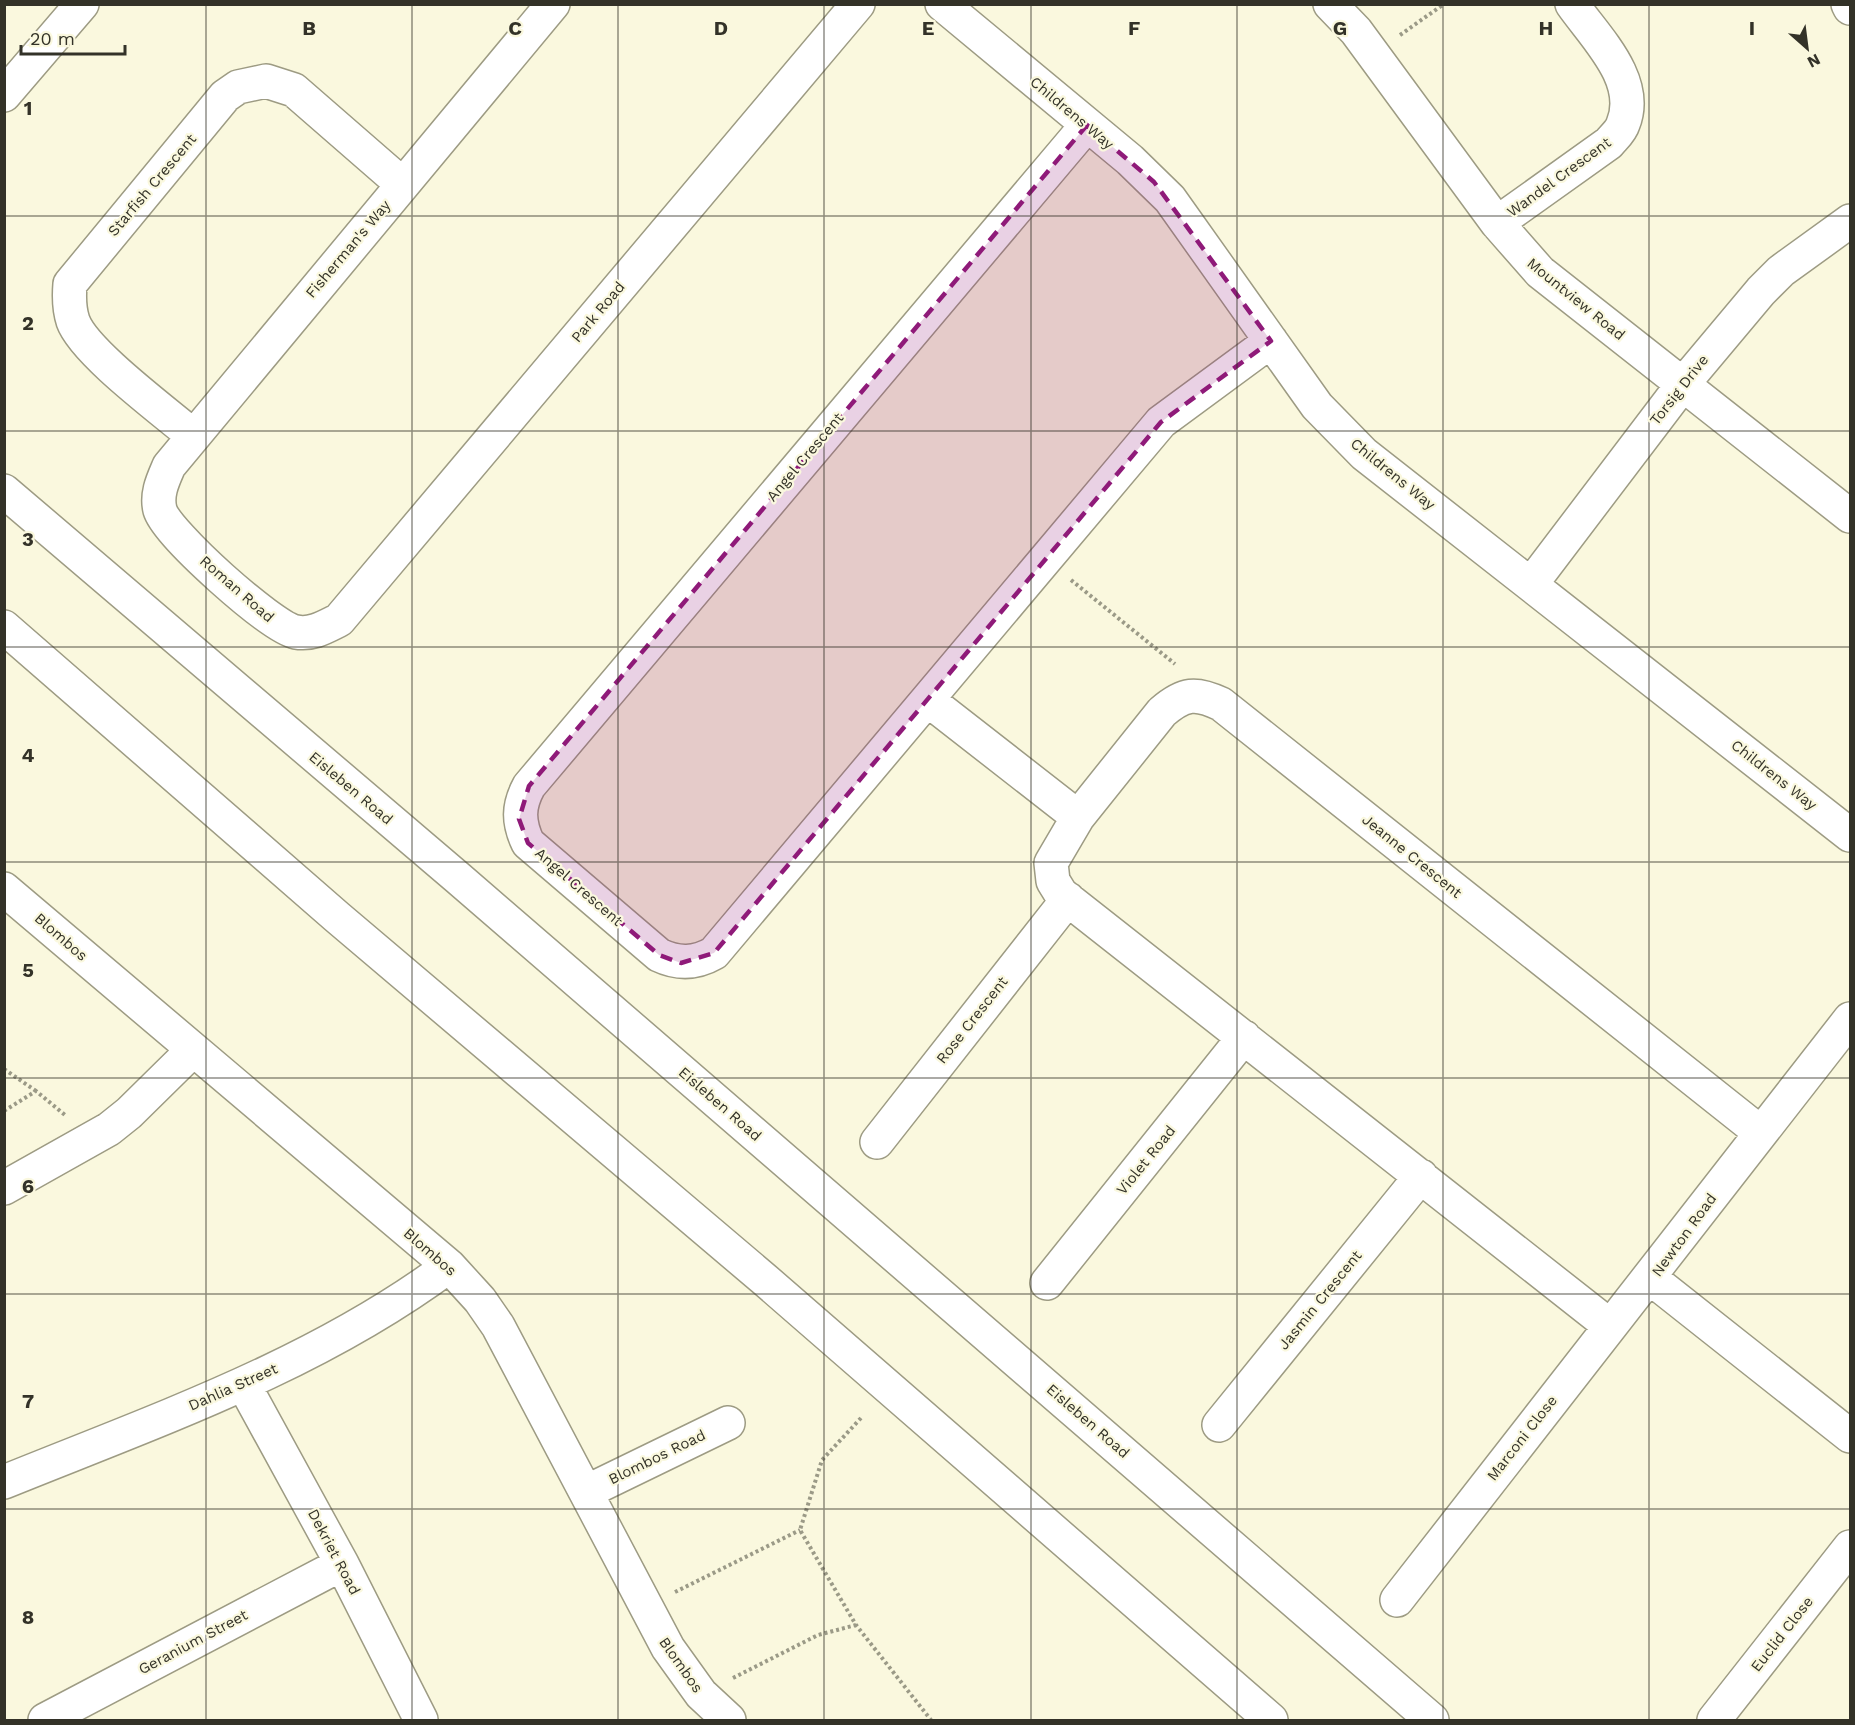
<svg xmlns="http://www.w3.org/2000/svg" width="1855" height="1725" viewBox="0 0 1855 1725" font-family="'Work Sans',sans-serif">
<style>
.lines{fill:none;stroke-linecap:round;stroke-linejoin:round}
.minor-casing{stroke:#9d9b83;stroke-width:36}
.major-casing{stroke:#9d9b83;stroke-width:36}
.path{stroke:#9b9a87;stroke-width:4;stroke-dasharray:3 3;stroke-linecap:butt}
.minor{stroke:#fff;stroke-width:33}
.major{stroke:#fff;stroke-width:33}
.marked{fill:#8f1a79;fill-opacity:0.2;stroke:#8f1a79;stroke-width:4.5;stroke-dasharray:12 8;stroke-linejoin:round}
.grid{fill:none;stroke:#333228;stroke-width:1.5;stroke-opacity:0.55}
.labels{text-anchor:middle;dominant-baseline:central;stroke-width:4.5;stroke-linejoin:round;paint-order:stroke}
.street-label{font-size:15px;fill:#333228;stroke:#faf8de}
.grid-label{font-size:20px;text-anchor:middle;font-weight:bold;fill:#333228;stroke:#faf8de;stroke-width:4.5;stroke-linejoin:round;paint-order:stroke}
</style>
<rect width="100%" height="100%" fill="#faf8de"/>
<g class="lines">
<defs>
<path id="minor" d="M553,4L169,466C163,480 156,494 160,510C167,534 271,627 296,632C312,635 325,627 339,620L858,4
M942,4L1130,160L1170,199L1317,406L1364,454L1850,835
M1330,4L1356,31L1497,223L1540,272L1850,516
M1848,4L1850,8
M1087,125L529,786C518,806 518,822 528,843L659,955C678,964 695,964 714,953L1161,422L1271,341
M1497,223L1609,143C1614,137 1621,131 1623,124C1641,80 1595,37 1572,4
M192,435C164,411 84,352 73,321C69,309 69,296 70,284L225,96L238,87L266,81L294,90L402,184
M1532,583L1683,384L1761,291L1781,271L1850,221
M928,700L1078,817
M4,889L449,1266L480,1300L498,1326L668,1648L701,1694L729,1720
M877,1142L1068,899
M4,1188L109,1129L129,1113L193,1050
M1649,1277L1850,1436
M1047,1283L1244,1037
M1610,1326L1061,894L1053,881L1051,863L1078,817L1162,712C1184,693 1196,692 1221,704L1761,1133
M244,1385L342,1564L421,1720
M1219,1425L1421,1176
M4,1482C157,1420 316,1365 449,1266
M586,1492L728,1423
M1397,1600L1850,1019
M45,1720L342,1564
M1714,1720L1850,1547"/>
<path id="major" d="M4,95L82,4
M4,491L458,878L1432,1720
M4,627L337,917L764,1279L1271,1720"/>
</defs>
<!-- minor casing -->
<use href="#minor" class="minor-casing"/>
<!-- major casing -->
<use href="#major" class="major-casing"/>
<!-- path -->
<path class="path" d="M1400,35L1444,4
M1071,580L1175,664
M4,1069L36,1091
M4,1111L36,1091L65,1115
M861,1418L822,1460L800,1530L856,1625L931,1720
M675,1592L800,1530
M733,1678L818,1635L856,1625"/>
<!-- minor -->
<use href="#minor" class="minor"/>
<!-- major -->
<use href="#major" class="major"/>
</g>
<!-- marked area -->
<path class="marked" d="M1087,125L1154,182L1271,341L1161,422L714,953L681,963L659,955L528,843L519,819L529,786Z"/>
<!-- grid -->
<path class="grid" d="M206,4V1720M412,4V1720M618,4V1720M824,4V1720M1031,4V1720M1237,4V1720M1443,4V1720M1649,4V1720M4,216H1850M4,431H1850M4,647H1850M4,862H1850M4,1078H1850M4,1294H1850M4,1509H1850"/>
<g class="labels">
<!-- street labels -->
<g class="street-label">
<text transform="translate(1072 113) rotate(40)">Childrens Way</text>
<text transform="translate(1559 177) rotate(-36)">Wandel Crescent</text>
<text transform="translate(152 185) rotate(-50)">Starfish Crescent</text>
<text transform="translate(348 249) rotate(-50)">Fisherman's Way</text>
<text transform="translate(1576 299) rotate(39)">Mountview Road</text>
<text transform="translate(598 312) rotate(-50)">Park Road</text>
<text transform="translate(1679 390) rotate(-52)">Torsig Drive</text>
<text transform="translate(805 457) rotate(-50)">Angel Crescent</text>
<text transform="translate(1393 474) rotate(39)">Childrens Way</text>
<text transform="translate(237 589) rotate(41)">Roman Road</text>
<text transform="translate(1774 775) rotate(38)">Childrens Way</text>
<text transform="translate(351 788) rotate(40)">Eisleben Road</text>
<text transform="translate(1412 856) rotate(39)">Jeanne Crescent</text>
<text transform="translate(579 887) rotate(41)">Angel Crescent</text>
<text transform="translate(61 937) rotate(41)">Blombos</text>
<text transform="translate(972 1020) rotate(-52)">Rose Crescent</text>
<text transform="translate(720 1104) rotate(41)">Eisleben Road</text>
<text transform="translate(1146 1160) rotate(-51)">Violet Road</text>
<text transform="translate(1684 1235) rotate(-54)">Newton Road</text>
<text transform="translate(430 1252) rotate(41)">Blombos</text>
<text transform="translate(1320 1300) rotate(-51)">Jasmin Crescent</text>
<text transform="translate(233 1387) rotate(-24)">Dahlia Street</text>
<text transform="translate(1088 1421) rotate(41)">Eisleben Road</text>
<text transform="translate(1522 1438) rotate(-52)">Marconi Close</text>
<text transform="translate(657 1457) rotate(-26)">Blombos Road</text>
<text transform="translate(334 1552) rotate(62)">Dekriet Road</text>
<text transform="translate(1782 1634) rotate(-52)">Euclid Close</text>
<text transform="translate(193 1642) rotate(-28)">Geranium Street</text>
<text transform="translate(681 1665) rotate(55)">Blombos</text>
</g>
</g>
<g class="grid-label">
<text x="309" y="35">B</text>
<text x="515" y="35">C</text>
<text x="721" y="35">D</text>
<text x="928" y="35">E</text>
<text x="1134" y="35">F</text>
<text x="1340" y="35">G</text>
<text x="1546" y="35">H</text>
<text x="1752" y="35">I</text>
<text x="28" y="115">1</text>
<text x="28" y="330">2</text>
<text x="28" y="546">3</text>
<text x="28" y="762">4</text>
<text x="28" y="977">5</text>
<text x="28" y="1193">6</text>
<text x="28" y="1408">7</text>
<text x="28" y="1624">8</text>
</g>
<!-- border -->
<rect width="1855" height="1725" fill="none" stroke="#333228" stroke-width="12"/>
<!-- north arrow -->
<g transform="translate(1807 48) rotate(152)" stroke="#faf8de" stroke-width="4.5" paint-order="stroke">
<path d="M0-4.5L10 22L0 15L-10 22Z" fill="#333228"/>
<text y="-9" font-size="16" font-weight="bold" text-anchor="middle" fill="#333228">N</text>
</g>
<!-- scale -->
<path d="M21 45v9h104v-9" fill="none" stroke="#333228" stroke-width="3"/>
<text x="30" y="45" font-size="18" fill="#333228" stroke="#faf8de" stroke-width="4.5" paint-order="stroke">20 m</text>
</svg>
